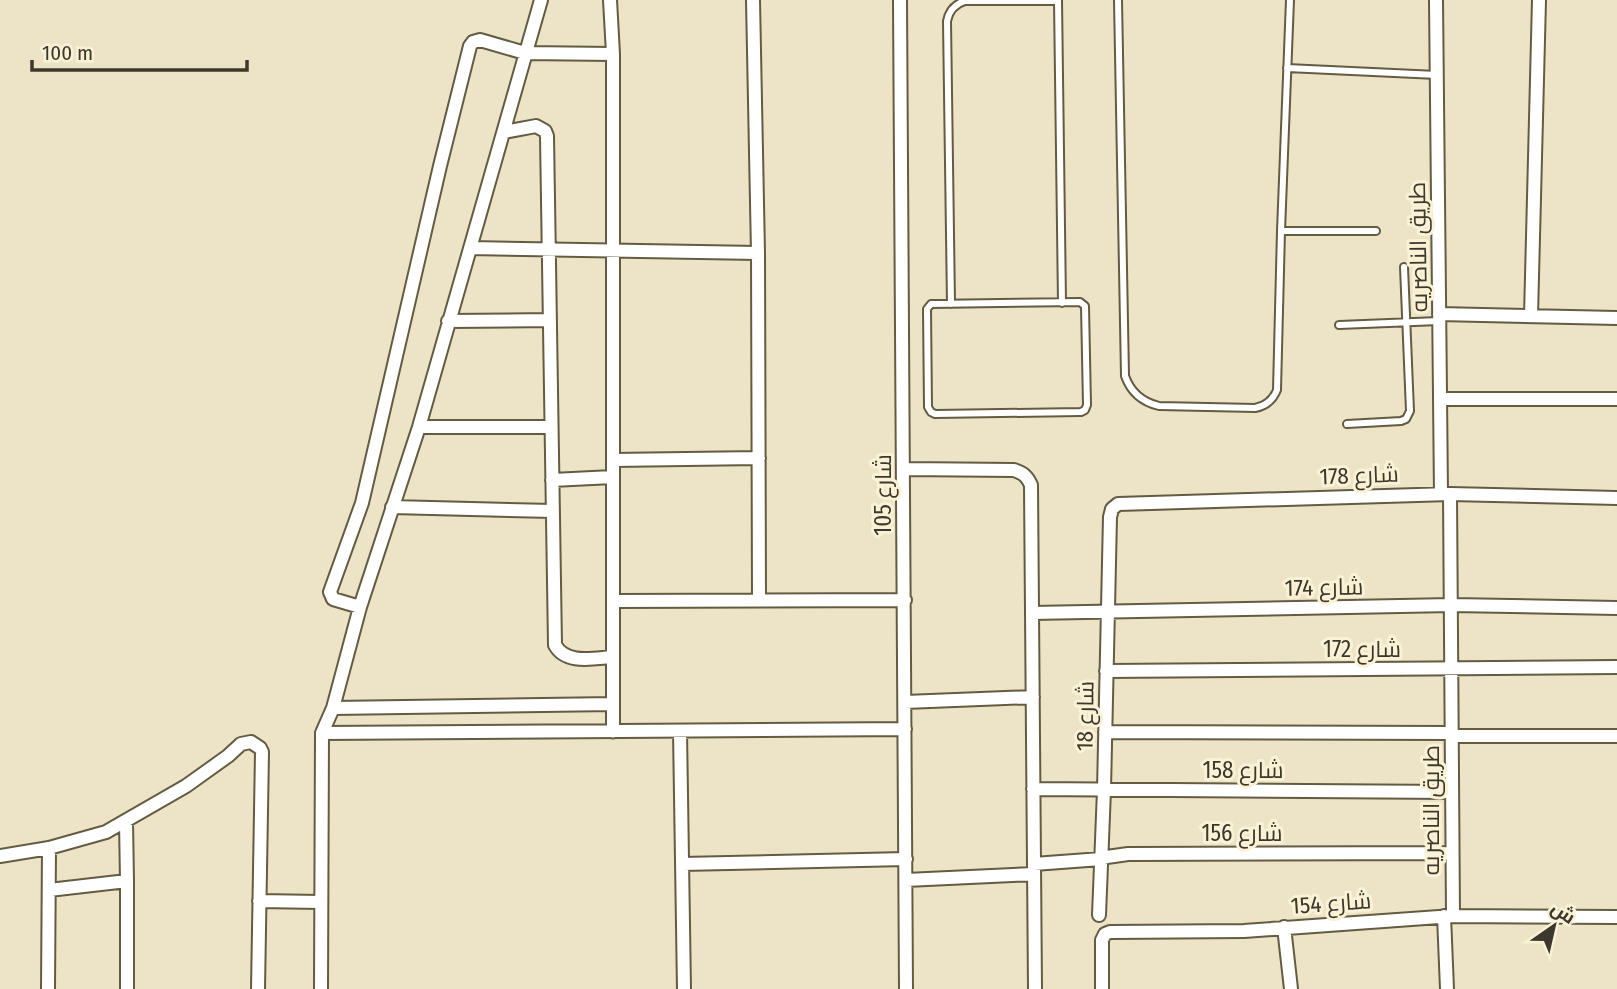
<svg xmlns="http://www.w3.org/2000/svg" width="1617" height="989" viewBox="0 0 1617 989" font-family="'Fira Sans Condensed',Cairo,sans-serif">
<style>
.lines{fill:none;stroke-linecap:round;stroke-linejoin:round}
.lane-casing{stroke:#635b42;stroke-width:10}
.street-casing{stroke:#635b42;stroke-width:16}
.lane{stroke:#fff;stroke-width:6}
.street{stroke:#fff;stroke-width:12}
.labels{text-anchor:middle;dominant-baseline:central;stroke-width:6;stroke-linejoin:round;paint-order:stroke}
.street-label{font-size:23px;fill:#3c382d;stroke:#fbf1d4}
</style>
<rect width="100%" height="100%" fill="#ede4c7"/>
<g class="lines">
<defs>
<path id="lane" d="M1058,0L1062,303
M1118,0L1125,376C1131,393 1142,402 1159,406L1255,408C1266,406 1273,400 1277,390L1281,231L1290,0
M1287,68L1437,75
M1281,231H1376
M1080,302L1085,306L1087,405L1085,410L1081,412L935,414L931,412L928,407L927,309L931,304Z
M951,304L947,21C949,11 955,4 965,1H1058
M1339,325L1439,321
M1347,424L1401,421L1406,419L1410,411L1404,267"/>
<path id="street" d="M610,0L613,54V732
M753,0L758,253L759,600
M900,0L906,989
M1436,0L1441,494
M504,132L536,126L545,131L547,136L555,645C566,665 594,658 613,657
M470,248L758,253
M1439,314L1617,318
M1531,316L1539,0
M448,321L550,320
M1440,399H1617
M419,427H551
M613,460L759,458
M904,469L1014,470C1023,473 1027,476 1031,485L1035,989
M552,480L613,477
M1450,494L1453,916
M392,507L553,511
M613,601L905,600
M360,607L333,599L330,592L362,503L440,166L470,46L473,42L480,40L525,53L613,54
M1032,613L1452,605L1617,608
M1106,671L1617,667
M905,702L1033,697
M333,708L613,704
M680,731L684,989
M1105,732L1452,733
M322,733L905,729
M1451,736H1617
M1033,789L1452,792
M126,822L127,881V989
M0,856L49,848L106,832L186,786L228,756L241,744L251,742L260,748L262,752L258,989
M682,864L906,859
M1034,864L1101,859L1107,857L1128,854L1452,853
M906,880L1034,874
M49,890L127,881
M259,901L321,902
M1099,915L1104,790L1110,517L1112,509L1118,504L1450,494L1617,498
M1444,916L1447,989
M1284,927L1291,989
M48,989L49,848
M321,989L322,733L333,708L360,607L419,427L541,0
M1102,989V940L1105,934L1110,932L1244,931L1453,916L1617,917"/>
</defs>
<!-- lane casing -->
<use href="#lane" class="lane-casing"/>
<!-- street casing -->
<use href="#street" class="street-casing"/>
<!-- lane -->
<use href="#lane" class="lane"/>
<!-- street -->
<use href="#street" class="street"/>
</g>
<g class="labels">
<!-- street labels -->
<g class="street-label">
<text transform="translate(1418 247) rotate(-91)">طريق الناصريه</text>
<text transform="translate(1359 475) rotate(-2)">شارع 178</text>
<text transform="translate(883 495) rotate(-90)">شارع 105</text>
<text transform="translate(1324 587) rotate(-1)">شارع 174</text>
<text x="1362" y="649">شارع 172</text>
<text transform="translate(1085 716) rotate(-89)">شارع 18</text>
<text x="1243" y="770">شارع 158</text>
<text transform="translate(1431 810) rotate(-90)">طريق الناصريه</text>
<text x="1242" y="833">شارع 156</text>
<text transform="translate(1331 903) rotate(-4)">شارع 154</text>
</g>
</g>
<!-- north arrow -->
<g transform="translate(1554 926) rotate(34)" stroke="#fbf1d4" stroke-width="5" paint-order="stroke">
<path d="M0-5L12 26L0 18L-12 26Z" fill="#3c382d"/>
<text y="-10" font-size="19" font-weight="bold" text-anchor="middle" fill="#3c382d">ش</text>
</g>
<!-- scale -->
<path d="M32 60v10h215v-10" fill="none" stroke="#3c382d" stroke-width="3.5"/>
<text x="42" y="60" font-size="21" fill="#3c382d" stroke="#fbf1d4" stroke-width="5" paint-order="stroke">100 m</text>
</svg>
